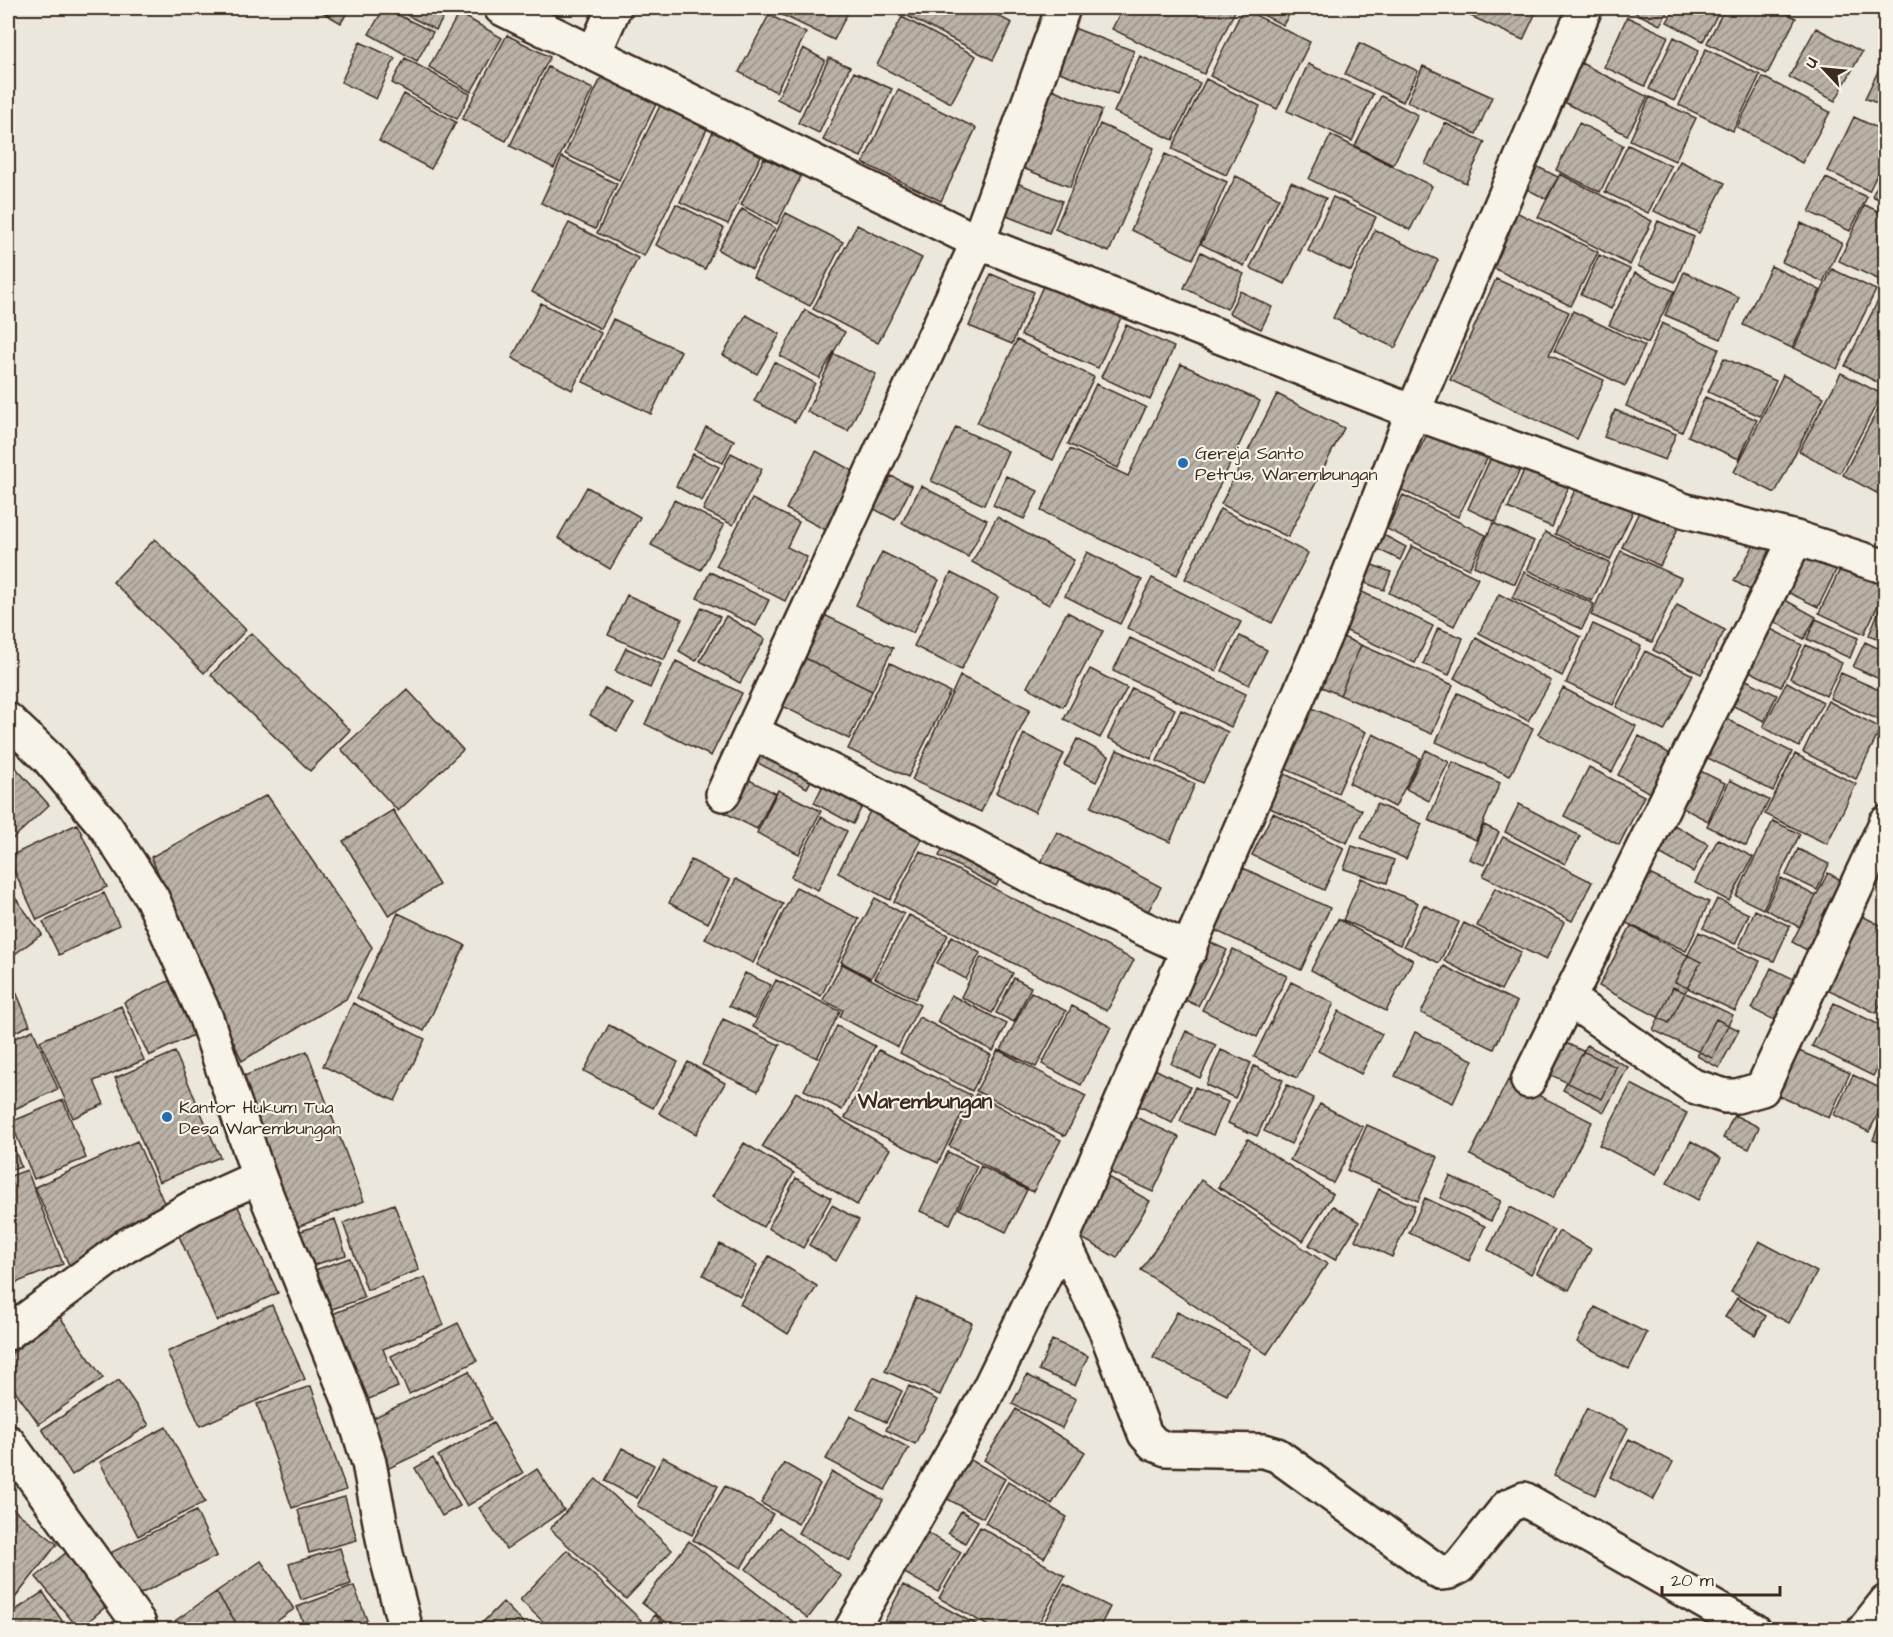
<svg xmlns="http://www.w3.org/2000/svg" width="1893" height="1637" viewBox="0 0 1893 1637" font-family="'Architects Daughter',sans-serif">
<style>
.building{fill:url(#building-hatch);stroke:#3b2a1e;stroke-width:1.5}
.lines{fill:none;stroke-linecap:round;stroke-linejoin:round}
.minor-casing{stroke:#3b2a1e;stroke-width:38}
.tertiary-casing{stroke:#3b2a1e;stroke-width:38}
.minor{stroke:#f7f3e8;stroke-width:33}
.tertiary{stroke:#f7f3e8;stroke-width:33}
.poi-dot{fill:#1f6fb2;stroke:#f7f3e8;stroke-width:2}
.labels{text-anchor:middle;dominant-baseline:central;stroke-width:4.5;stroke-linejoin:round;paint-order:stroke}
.poi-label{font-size:18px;fill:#3b2a1e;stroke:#f7f3e8;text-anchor:start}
.quarter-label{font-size:21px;font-weight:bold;fill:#3b2a1e;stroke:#f7f3e8}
</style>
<defs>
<pattern id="building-hatch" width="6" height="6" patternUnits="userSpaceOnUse" patternTransform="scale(1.5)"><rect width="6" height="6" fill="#bab2a7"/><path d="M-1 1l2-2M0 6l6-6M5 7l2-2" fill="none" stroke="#989187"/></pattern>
</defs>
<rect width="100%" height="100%" fill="#ece7dc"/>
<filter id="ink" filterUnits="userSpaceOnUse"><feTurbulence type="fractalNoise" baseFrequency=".0167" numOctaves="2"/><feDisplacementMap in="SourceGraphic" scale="12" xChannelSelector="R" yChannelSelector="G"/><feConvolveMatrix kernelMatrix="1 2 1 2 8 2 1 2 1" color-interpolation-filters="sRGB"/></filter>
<g filter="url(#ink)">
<!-- building -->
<path class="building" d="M315,8H350L341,23Z
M384,8L433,32L417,61L369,34Z
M393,8H449L436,30Z
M768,8H850L834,40Z
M892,8H983L1012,23L993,60Z
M1123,8H1229L1235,11L1204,74L1112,29Z
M1249,8H1293L1283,25Z
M1453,8H1538L1523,40Z
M1626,8H1669L1660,25Z
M1675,8H1721L1703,41L1667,22Z
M1725,8H1776L1796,18L1767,74L1707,43Z
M1243,9L1310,42L1277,109L1210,76Z
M459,13L502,38L471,92L429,67Z
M769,15L806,33L776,92L739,72Z
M902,17L976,56L951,103L877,65Z
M1627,17L1668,36L1645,86L1604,67Z
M1066,25L1134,51L1117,94L1049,68Z
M1816,28L1862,52L1835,101L1789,77Z
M507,35L550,57L506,141L462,119Z
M1674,37L1699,50L1674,101L1649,89Z
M360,42L395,58L376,99L341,82Z
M1360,43L1418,71L1403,102L1345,74Z
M803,48L825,60L799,110L777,99Z
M1706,49L1760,75L1733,131L1679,105Z
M1886,55V107L1865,98Z
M1140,56L1200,83L1173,140L1114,112Z
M405,58L470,94L457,119L392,83Z
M829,58L850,67L819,133L798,123Z
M1581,63L1648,97L1627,135L1562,101Z
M1308,64L1373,94L1352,141L1287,111Z
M1423,66L1492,97L1476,134L1407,102Z
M548,67L593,89L554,168L510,146Z
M854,72L892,89L861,157L823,140Z
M603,74L658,100L619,180L565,154Z
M1763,77L1830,112L1802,163L1737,127Z
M1206,79L1260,106L1226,175L1172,149Z
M1047,87L1102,110L1070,187L1015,165Z
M898,90L976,128L941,201L863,163Z
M404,94L456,122L431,169L379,141Z
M1381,96L1418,115L1393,165L1355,146Z
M1650,97L1696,118L1675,161L1630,140Z
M661,104L708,127L644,256L597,233Z
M1854,117L1886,132V157L1869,191L1828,171Z
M719,119L767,143L728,224L680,202Z
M1445,123L1485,142L1466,183L1425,164Z
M1579,123L1623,145L1600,192L1556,170Z
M1100,124L1154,148L1109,252L1055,229Z
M1331,135L1432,186L1410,230L1309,179Z
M1628,145L1671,166L1648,213L1605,192Z
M1165,154L1227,182L1193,259L1131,230Z
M562,157L617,184L595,229L541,203Z
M764,158L801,176L777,224L741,205Z
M1680,161L1725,183L1699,233L1654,211Z
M1530,163L1558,177L1546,199L1519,185Z
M1886,168V202L1872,196Z
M1560,174L1652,221L1630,265L1538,217Z
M1236,176L1279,198L1244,266L1201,244Z
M1826,178L1867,197L1850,231L1809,212Z
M1007,179L1062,201L1049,233L994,211Z
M1291,182L1326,198L1285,284L1250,268Z
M1333,197L1376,217L1351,271L1308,251Z
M676,204L724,228L705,269L656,245Z
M1865,205L1886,215V283L1839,261Z
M742,209L775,228L752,269L718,250Z
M1514,211L1598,252L1571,306L1487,265Z
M786,213L843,242L810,306L753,277Z
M1658,221L1694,237L1675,282L1638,266Z
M569,223L638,258L601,329L532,292Z
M1801,223L1842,243L1823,282L1782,262Z
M857,225L922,258L878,343L813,309Z
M1375,230L1438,260L1395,348L1333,318Z
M1201,252L1244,274L1227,309L1184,288Z
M1599,255L1630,269L1611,309L1581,295Z
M1771,266L1820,290L1792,348L1743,325Z
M1832,269L1876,290L1837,369L1794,348Z
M1684,272L1739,297L1721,339L1665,315Z
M1635,273L1674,291L1648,343L1609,325Z
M991,274L1034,292L1012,344L969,326Z
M1047,277L1124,311L1098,368L1021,335Z
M1496,279L1569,312L1549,355L1604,380L1577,439L1450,380Z
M1885,287L1886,376L1881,384L1845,366Z
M1240,291L1272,307L1261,329L1229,313Z
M541,303L601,333L572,390L512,358Z
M805,310L845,332L819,378L780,356Z
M1573,311L1645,346L1625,386L1554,351Z
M746,315L780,334L757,374L723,355Z
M613,319L681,351L651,414L583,382Z
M1662,323L1719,349L1682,432L1626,406Z
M1126,325L1174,347L1150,400L1101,377Z
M1017,340L1094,377L1053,460L977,423Z
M834,354L876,374L848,431L807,412Z
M1724,358L1776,381L1760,416L1708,392Z
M774,362L815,383L795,422L754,401Z
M1181,364L1260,401L1177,575L1041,511L1070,449L1128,476Z
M1841,373L1882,394L1840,473L1799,451Z
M1783,375L1824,397L1775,493L1734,472Z
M1096,384L1146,407L1118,468L1068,444Z
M1277,394L1344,428L1288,537L1221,504Z
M1705,397L1757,420L1739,459L1688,436Z
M1884,398L1886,399V498L1843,475Z
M1615,410L1676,434L1665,460L1604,437Z
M1433,422L1491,451L1458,517L1400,489Z
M706,427L734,440L723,463L695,450Z
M956,427L1008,451L984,505L931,481Z
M1495,448L1524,461L1496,522L1468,509Z
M816,451L862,476L831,533L786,509Z
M731,453L762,469L733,525L703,510Z
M693,454L719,467L702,501L676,486Z
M1529,458L1573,476L1552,527L1508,508Z
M891,476L912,486L895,520L874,509Z
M1006,476L1038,491L1024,519L993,505Z
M1579,481L1635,507L1610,560L1555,534Z
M921,486L987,520L968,557L902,523Z
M587,487L640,517L610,569L558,538Z
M1403,495L1486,535L1469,569L1387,529Z
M752,499L799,522L787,547L807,557L785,601L716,566Z
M674,500L724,525L701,570L651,545Z
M1644,502L1682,520L1660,566L1622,547Z
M1220,509L1308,553L1272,623L1185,579Z
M997,517L1074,560L1049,605L972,562Z
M1493,523L1534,541L1515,584L1474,566Z
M1545,532L1610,563L1592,601L1527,570Z
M1380,533L1406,547L1400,560L1373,547Z
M155,539L246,630L204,673L113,582Z
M1757,539L1782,552L1759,595L1734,581Z
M1801,543L1840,562L1818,607L1779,588Z
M1412,546L1478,578L1454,626L1389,593Z
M1621,551L1681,578L1652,642L1591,615Z
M882,552L939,580L913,633L856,605Z
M1087,552L1142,580L1120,624L1065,596Z
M1846,557L1886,576V589L1864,634L1819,613Z
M1367,563L1391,572L1384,590L1360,581Z
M710,572L769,600L756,626L697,598Z
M1524,572L1594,604L1582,629L1512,598Z
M951,573L998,597L961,670L914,646Z
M1152,578L1241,622L1216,671L1127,628Z
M1356,589L1433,626L1415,663L1338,627Z
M1499,594L1581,637L1562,676L1479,633Z
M627,595L682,619L664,660L608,635Z
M1776,595L1816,617L1804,639L1765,616Z
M1677,605L1725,630L1701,674L1653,650Z
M702,607L720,617L696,661L679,651Z
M1880,608L1886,610V642L1869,635Z
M818,612L893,648L872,691L797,654Z
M1067,612L1103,631L1063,707L1027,687Z
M726,616L765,639L740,683L700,661Z
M1816,619L1858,638L1850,658L1807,639Z
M1593,624L1641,646L1613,705L1566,683Z
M1763,625L1802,645L1781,687L1741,667Z
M1438,628L1463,638L1449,675L1423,664Z
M1329,631L1361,645L1340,695L1308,681Z
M251,633L350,730L310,771L211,675Z
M1240,636L1267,650L1249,685L1222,671Z
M1130,638L1246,694L1231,727L1113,671Z
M1476,638L1551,681L1528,721L1454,678Z
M1865,642L1886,652V682L1853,667Z
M1361,645L1453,685L1432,734L1340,695Z
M1806,645L1842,663L1826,696L1790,678Z
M626,648L661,664L650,688L615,671Z
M1645,651L1693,675L1664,731L1616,707Z
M797,654L872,691L849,739L774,702Z
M676,661L742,693L711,756L645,724Z
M890,663L950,692L908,777L848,749Z
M1090,669L1127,688L1100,738L1064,719Z
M1841,673L1886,693V704L1879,720L1830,698Z
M960,676L1030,709L981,812L912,780Z
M1740,677L1777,695L1764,721L1727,703Z
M1787,682L1823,702L1799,747L1763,727Z
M605,688L634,704L617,731L590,715Z
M1132,688L1175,709L1151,759L1108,738Z
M1563,688L1636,726L1612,772L1538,734Z
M407,689L463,750L398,811L341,749Z
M1458,693L1533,728L1510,776L1436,742Z
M1828,701L1881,728L1856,779L1803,752Z
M1303,704L1366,732L1338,793L1275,764Z
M1181,710L1228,732L1203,783L1157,761Z
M1717,714L1792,752L1773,791L1698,753Z
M1024,734L1064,754L1035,812L996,793Z
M1373,734L1420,758L1395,807L1349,783Z
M1639,736L1672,755L1650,793L1618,775Z
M761,737L819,766L807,788L750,759Z
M1077,739L1109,756L1096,782L1064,765Z
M1117,750L1195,784L1170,842L1091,807Z
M1426,750L1449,762L1429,801L1406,789Z
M1795,754L1856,784L1827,844L1765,814Z
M8,759L49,805L8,843Z
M1453,762L1500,783L1476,840L1428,820Z
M1690,766L1725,783L1708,821L1673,803Z
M1589,767L1644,796L1619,845L1564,816Z
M1274,769L1362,810L1347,843L1259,803Z
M830,771L870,791L853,824L814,803Z
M743,777L775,793L757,829L725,813Z
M1730,780L1769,800L1746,846L1707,826Z
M778,790L821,811L799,854L757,833Z
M267,795L372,947L346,999L242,1061L151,857Z
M878,796L930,824L890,900L838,873Z
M1377,804L1422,824L1406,859L1361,838Z
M1519,804L1580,836L1565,864L1505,832Z
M393,810L439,885L389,916L343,841Z
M1273,813L1344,848L1324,890L1252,855Z
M821,817L847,831L818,890L791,877Z
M1665,820L1708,844L1693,872L1650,848Z
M1773,821L1800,834L1763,909L1736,896Z
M77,824L107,887L37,920L8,857Z
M1484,825L1499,832L1484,865L1469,859Z
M1057,832L1161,887L1145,917L1041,862Z
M1503,837L1592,882L1572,921L1483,876Z
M948,839L1005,869L996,886L939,856Z
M1718,839L1753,857L1729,901L1695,883Z
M1352,846L1394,860L1387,883L1344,869Z
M1798,849L1829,864L1817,890L1786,875Z
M920,851L1134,960L1107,1011L894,902Z
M691,860L730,880L708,923L669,903Z
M1243,868L1330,908L1301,970L1214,930Z
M1647,873L1709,902L1686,951L1624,922Z
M1828,873L1854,887L1818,956L1792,942Z
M1361,878L1418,903L1400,945L1343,920Z
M1781,878L1816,896L1799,927L1765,909Z
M736,879L783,904L753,963L705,939Z
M796,887L859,919L821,996L757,965Z
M8,888L42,934L8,959Z
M1495,888L1564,922L1546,960L1477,926Z
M104,893L119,925L59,955L43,922Z
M875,898L904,914L871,978L841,962Z
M1717,899L1749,914L1735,944L1703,928Z
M1424,905L1459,922L1439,963L1404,946Z
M1755,910L1790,926L1774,961L1739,947Z
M398,913L465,945L424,1031L357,998Z
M1856,913L1886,928V994L1876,1013L1821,986Z
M909,915L948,935L915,999L875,978Z
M1338,919L1413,960L1386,1011L1311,970Z
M1464,923L1521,952L1501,990L1444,961Z
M1631,926L1701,962L1669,1023L1599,986Z
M1699,932L1760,961L1735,1011L1675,982Z
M952,936L980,953L966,979L937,963Z
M1201,938L1227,950L1198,1006L1172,994Z
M1233,949L1287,976L1257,1037L1202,1010Z
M981,957L1013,973L992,1013L961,997Z
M842,964L920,1005L898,1047L840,1017L843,1010L823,1000Z
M1444,966L1517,1002L1494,1049L1421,1013Z
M1771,968L1806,985L1786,1026L1752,1009Z
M745,973L771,985L755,1018L729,1006Z
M9,975L30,1025L8,1035V976Z
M175,978L200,1032L149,1056L124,1002Z
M1014,978L1031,987L1014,1022L996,1013Z
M776,980L840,1011L817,1058L753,1027Z
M1291,982L1334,1003L1297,1078L1254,1057Z
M1673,987L1733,1015L1712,1058L1653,1030Z
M1031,992L1066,1011L1036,1067L1001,1050Z
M951,995L1007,1024L993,1051L937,1022Z
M353,1003L425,1039L395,1101L323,1066Z
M1834,1003L1886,1028V1051L1873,1076L1812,1046Z
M121,1006L144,1060L94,1081L104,1104L73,1118L40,1041Z
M1072,1006L1111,1027L1081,1085L1042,1064Z
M1339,1011L1382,1034L1361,1074L1318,1051Z
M919,1017L991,1055L972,1091L900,1053Z
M723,1019L780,1045L758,1091L702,1065Z
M1716,1019L1739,1030L1719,1068L1697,1056Z
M609,1025L678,1062L653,1108L584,1071Z
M837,1026L875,1046L842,1110L804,1090Z
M33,1030L58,1089L8,1112V1041Z
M1186,1031L1216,1045L1200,1078L1171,1064Z
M1415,1032L1473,1060L1453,1103L1395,1076Z
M1566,1043L1616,1067L1602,1099L1551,1075Z
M1587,1045L1628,1067L1604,1112L1563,1090Z
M1792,1048L1850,1073L1829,1118L1772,1093Z
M879,1050L971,1095L938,1163L845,1118Z
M998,1050L1086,1096L1065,1136L976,1091Z
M1221,1050L1251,1063L1235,1098L1206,1085Z
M307,1051L364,1201L292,1229L234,1080Z
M175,1052L220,1157L159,1182L115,1078Z
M688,1062L725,1083L696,1134L659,1113Z
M1147,1065L1190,1087L1172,1123L1128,1100Z
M1254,1066L1283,1080L1257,1136L1228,1123Z
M1853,1075L1886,1091V1098L1869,1132L1834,1115Z
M1508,1080L1592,1122L1553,1198L1470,1155Z
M1631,1084L1687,1113L1656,1174L1599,1145Z
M1287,1085L1314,1098L1291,1144L1264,1131Z
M1195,1087L1228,1102L1213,1135L1180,1121Z
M796,1092L890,1149L857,1205L762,1147Z
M976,1094L1061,1140L1033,1192L949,1146Z
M63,1100L86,1158L34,1179L11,1122Z
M1320,1104L1363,1127L1333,1183L1290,1160Z
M1125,1112L1179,1137L1153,1192L1099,1167Z
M1883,1112L1886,1113V1145L1873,1140Z
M1734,1115L1759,1127L1749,1149L1723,1138Z
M1367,1125L1438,1157L1418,1201L1347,1170Z
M8,1130L21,1167L8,1171Z
M1248,1139L1333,1194L1303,1241L1218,1187Z
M137,1141L171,1219L69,1265L35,1187Z
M1691,1141L1721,1158L1698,1200L1667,1183Z
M744,1143L794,1173L763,1227L712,1197Z
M948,1152L977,1166L950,1224L920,1211Z
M981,1166L1027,1190L1006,1232L959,1209Z
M27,1170L63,1264L8,1286V1177Z
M1104,1175L1150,1201L1117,1258L1071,1232Z
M1450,1176L1501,1201L1491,1221L1440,1198Z
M796,1178L831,1198L803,1248L768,1228Z
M1201,1180L1327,1264L1267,1354L1141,1270Z
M1379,1189L1415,1206L1392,1257L1355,1240Z
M234,1198L278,1293L217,1321L174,1225Z
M1425,1198L1485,1226L1469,1261L1409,1233Z
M394,1204L419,1270L367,1290L343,1223Z
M832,1205L859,1220L836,1261L809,1245Z
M1333,1206L1359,1222L1335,1260L1309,1245Z
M1510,1207L1554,1230L1531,1274L1488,1250Z
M335,1219L346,1255L304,1268L293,1234Z
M1559,1231L1591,1249L1569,1290L1537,1273Z
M1759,1241L1817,1272L1789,1323L1731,1292Z
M720,1244L757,1265L740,1296L703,1275Z
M769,1256L817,1286L788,1334L740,1304Z
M350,1258L364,1298L323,1312L309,1272Z
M425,1277L444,1325L383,1349L398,1387L359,1403L325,1317Z
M916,1298L972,1323L940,1395L885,1371Z
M1737,1298L1766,1316L1755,1335L1725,1317Z
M272,1305L305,1379L200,1426L167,1352Z
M1595,1307L1647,1333L1629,1369L1577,1342Z
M1177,1312L1250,1349L1227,1395L1153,1358Z
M60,1317L103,1378L39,1424L8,1381V1356Z
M458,1323L477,1361L409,1394L391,1356Z
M1052,1340L1088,1356L1075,1386L1039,1370Z
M469,1371L491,1419L385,1470L363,1423Z
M1027,1375L1076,1399L1062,1428L1012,1404Z
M874,1377L902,1391L886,1422L857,1408Z
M119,1380L149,1425L72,1475L42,1429Z
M311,1386L346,1490L292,1508L257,1404Z
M909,1386L937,1400L915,1444L886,1430Z
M1587,1408L1628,1428L1595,1495L1554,1475Z
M1016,1409L1085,1452L1052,1504L984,1460Z
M850,1416L909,1448L885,1490L826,1459Z
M493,1423L523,1473L467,1506L438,1456Z
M166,1427L205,1502L138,1536L100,1462Z
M1629,1439L1673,1462L1653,1500L1610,1477Z
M622,1448L654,1465L637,1498L605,1481Z
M960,1454L1005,1479L983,1518L938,1494Z
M663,1457L718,1486L692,1535L637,1506Z
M433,1458L460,1506L442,1516L415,1468Z
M784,1463L820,1484L798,1524L761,1503Z
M537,1469L564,1510L506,1549L479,1508Z
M832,1472L883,1500L850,1561L798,1533Z
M596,1479L672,1550L626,1599L550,1529Z
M1008,1482L1067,1517L1044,1558L985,1523Z
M725,1486L773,1514L741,1568L693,1540Z
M345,1497L357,1540L309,1553L298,1510Z
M8,1505L57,1544L8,1607Z
M196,1511L217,1556L130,1599L108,1554Z
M961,1511L978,1521L965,1543L948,1533Z
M779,1527L841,1576L808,1618L746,1569Z
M917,1527L961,1552L938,1592L894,1567Z
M980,1527L1065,1576L1035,1630H995L939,1598Z
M689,1541L804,1630H676L642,1603Z
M73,1547L115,1599L79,1629L36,1577Z
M340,1548L351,1584L301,1600L289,1564Z
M567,1550L641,1620L633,1630H552L520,1600Z
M261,1561L294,1609L264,1630H241L216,1592Z
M1064,1584L1110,1607L1098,1630H1040Z
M903,1585L986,1630H880Z
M354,1586L367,1620L343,1630H306L297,1607Z
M43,1592L68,1630H13L8,1621V1615Z
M216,1592L241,1630H181L175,1621Z
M503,1602L530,1630H475Z
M655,1615L671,1630H643Z"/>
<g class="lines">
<defs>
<path id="minor" d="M501,8L978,242L723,794
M1585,8L1413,412L1686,511L1796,538L1886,567
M594,53L614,8
M752,732L849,780L1032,877L1190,950
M1569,999L1693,1086L1725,1096H1737L1762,1089L1886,823
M1528,1081L1796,538
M1062,1239L1104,1326L1145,1434L1154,1444L1166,1449L1264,1451L1277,1455L1440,1573L1449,1572L1459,1567L1508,1506L1524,1499L1754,1630
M8,1333L124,1247L195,1206L259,1177
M8,1442L138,1622L141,1630
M1864,1630L1886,1602"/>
<path id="tertiary" d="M8,720L48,758L106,827L152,898L206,1018L259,1177L350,1402L369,1463L386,1554L406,1630
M851,1630L982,1403L1062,1239L1328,628L1413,412L978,242L1063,8"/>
</defs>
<!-- minor casing -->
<use href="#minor" class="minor-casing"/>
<!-- tertiary casing -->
<use href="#tertiary" class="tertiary-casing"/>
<!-- minor -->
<use href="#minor" class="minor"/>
<!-- tertiary -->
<use href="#tertiary" class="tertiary"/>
</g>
</g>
<!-- markers -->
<g class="poi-dot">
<circle cx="1183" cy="463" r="6"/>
<circle cx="167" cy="1117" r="6"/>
</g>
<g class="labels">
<!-- poi labels -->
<g class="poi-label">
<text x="1195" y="453">Gereja Santo<tspan x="1195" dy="21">Petrus, Warembungan</tspan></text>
<text x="179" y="1107">Kantor Hukum Tua<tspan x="179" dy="21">Desa Warembungan</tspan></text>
</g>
<!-- quarter labels -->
<g class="quarter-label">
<text x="925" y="1101">Warembungan</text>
</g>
</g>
<!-- margin -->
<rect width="1893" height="1637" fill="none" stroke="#f7f3e8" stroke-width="30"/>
<rect x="15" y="15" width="1863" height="1607" fill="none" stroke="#3b2a1e" stroke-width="2" filter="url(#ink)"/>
<!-- north arrow -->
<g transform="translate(1824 69) rotate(296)" stroke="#f7f3e8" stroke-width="4.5" paint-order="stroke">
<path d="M0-4.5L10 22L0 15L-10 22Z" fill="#3b2a1e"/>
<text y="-9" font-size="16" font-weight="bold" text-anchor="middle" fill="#3b2a1e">U</text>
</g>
<!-- scale -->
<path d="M1662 1586v9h118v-9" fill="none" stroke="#3b2a1e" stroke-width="3"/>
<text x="1671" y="1586" font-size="18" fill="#3b2a1e" stroke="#f7f3e8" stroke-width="4.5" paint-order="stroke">20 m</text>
</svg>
